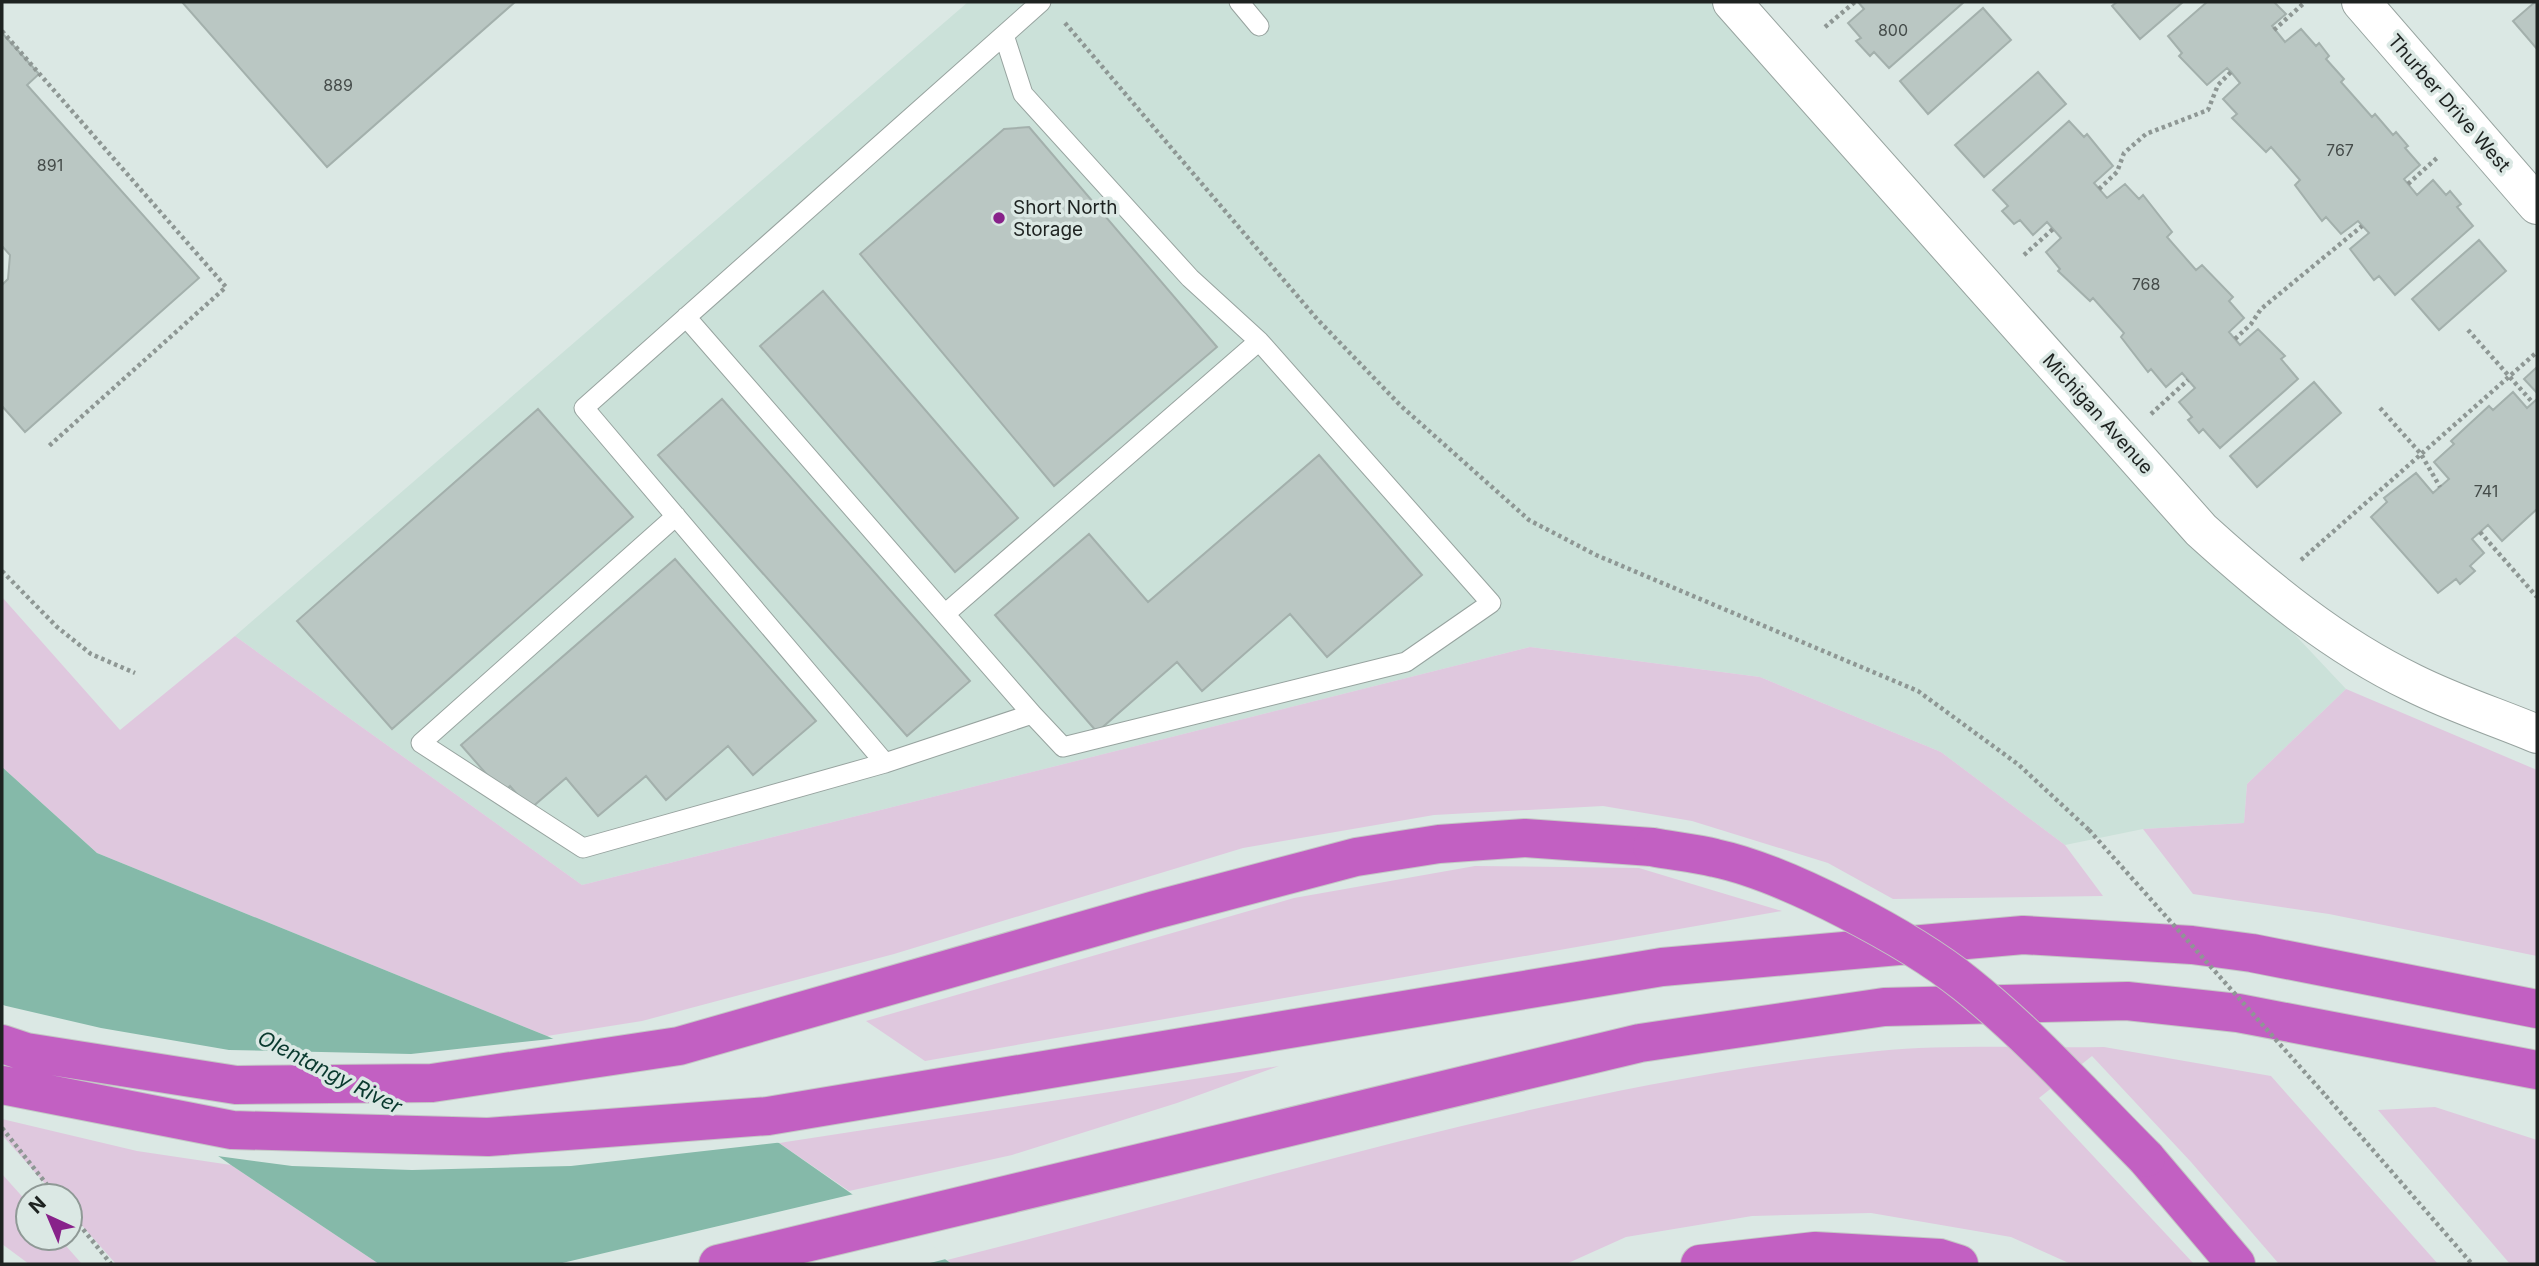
<svg xmlns="http://www.w3.org/2000/svg" width="2539" height="1266" viewBox="0 0 2539 1266" font-family="Inter,sans-serif">
<style>
.built{fill:#cbe1d9}
.green{fill:#dfc8de}
.water{fill:#85b9a9}
.pier{fill:#dbe8e4}
.building{fill:#bac7c3;stroke:#a3b0ac;stroke-width:2}
.lines{fill:none;stroke-linecap:round;stroke-linejoin:round}
.service-casing{stroke:#97a39f;stroke-width:21}
.minor-casing{stroke:#97a39f;stroke-width:40}
.motorway-casing{stroke:#c4c6c5;stroke-width:40}
.path{stroke:#8e9794;stroke-width:4.5;stroke-dasharray:3.5 3.5;stroke-linecap:butt}
.service{stroke:#fff;stroke-width:19}
.minor{stroke:#fff;stroke-width:38}
.motorway{stroke:#c260c2;stroke-width:38}
.motorway-bridge-casing{stroke:#c4c6c5;stroke-width:40;stroke-linecap:butt}
.path-bridge{stroke:#8e9794;stroke-width:4.5;stroke-dasharray:3.5 3.5;stroke-linecap:butt}
.motorway-bridge{stroke:#c260c2;stroke-width:38}
.poi-dot{fill:#88228a;stroke:#dbe8e4;stroke-width:2.5}
.labels{text-anchor:middle;dominant-baseline:central;stroke-width:7;stroke-linejoin:round;paint-order:stroke}
.number-label{font-size:16px;fill:#454c4a}
.street-label{font-size:19px;fill:#1e2321;stroke:#dbe8e4}
.poi-label{font-size:19px;fill:#1e2321;stroke:#dbe8e4;text-anchor:start}
.water-label{font-size:21px;font-style:italic;fill:#09392e;stroke:#dbe8e4}
</style>
<rect width="100%" height="100%" fill="#dbe8e4"/>
<!-- built -->
<path class="built" d="M968,2H1732L2235,571L2346,689L2247,784L2244,823L2143,829L2065,845L1941,752L1760,677L1530,647L582,885L235,636Z"/>
<!-- green -->
<path class="green" d="M2,597L120,730L235,636L582,885L1530,647L1760,677L1941,752L2065,845L2103,896L1893,899L1828,863L1692,821L1603,806L1434,815L1243,848L894,954L642,1021L547,1036L97,853L2,767Z
M2346,689L2537,770V956L2329,914L2193,894L2143,829L2244,823L2247,784Z
M1475,866L1639,868L1782,911L925,1061L866,1021L1294,898Z
M2104,1047L2271,1076L2438,1264H2279L2191,1162L2092,1056L2039,1098L2194,1264H2071L2011,1237L1871,1213L1752,1216L1626,1237L1566,1264H952L947,1260C1255,1184 1560,1083 1878,1051C1951,1044 2030,1048 2104,1047Z
M1279,1066L1177,1103L1012,1155L849,1191L779,1143Z
M2435,1107L2537,1140V1264H2510L2378,1110Z
M2,1119L137,1151L231,1165L379,1264H116L70,1212V1196H56L2,1135Z
M2,1174L28,1203V1238H59L82,1264H29L2,1244Z"/>
<!-- water -->
<path class="water" d="M2,767L97,853L547,1036L779,1143L952,1264H379L231,1165L2,1004Z"/>
<!-- pier -->
<path class="pier" d="M2,1005L101,1028L229,1050L411,1054L560,1038L784,1142L571,1166L412,1170L292,1166L210,1155Z
M858,1193L950,1258L926,1264H558Z"/>
<!-- building -->
<path class="building" d="M182,2H515L327,167Z
M1858,2H1964L1889,68L1874,52L1870,56L1856,41L1861,38L1848,23L1864,9Z
M2117,2H2183L2140,39L2112,6Z
M2207,2H2274L2286,14L2272,26L2285,42L2301,29L2316,46L2319,43L2329,56L2326,59L2344,79L2341,82L2372,117L2375,114L2393,135L2396,132L2408,146L2405,148L2420,165L2404,179L2408,184L2417,195L2433,180L2446,195L2450,191L2461,204L2457,207L2473,226L2395,295L2379,276L2374,280L2350,249L2369,233L2358,221L2341,234L2326,217L2322,221L2295,185L2300,180L2271,147L2266,152L2232,118L2237,114L2223,99L2240,83L2231,72L2227,68L2207,85L2179,56L2182,53L2168,36Z
M2535,2H2537V49L2513,21Z
M1983,8L2011,40L1928,114L1900,81Z
M2,33L39,74L27,85L199,278L25,432L2,406V285L8,279L10,255L2,246Z
M2038,72L2066,104L1984,177L1955,145Z
M2069,121L2084,137L2087,134L2113,166L2094,183L2107,198L2125,184L2139,199L2143,195L2172,232L2167,237L2196,270L2202,265L2233,297L2229,301L2244,318L2229,332L2240,345L2258,329L2285,356L2281,359L2298,379L2220,448L2203,429L2199,433L2188,420L2192,417L2179,402L2195,388L2182,373L2166,387L2151,369L2148,372L2121,337L2124,333L2093,298L2090,301L2058,271L2060,269L2046,252L2061,238L2047,222L2033,235L2020,220L2014,224L2002,211L2008,206L1993,190Z
M1029,127L1217,347L1054,486L860,254L1004,129Z
M2479,240L2506,271L2439,330L2412,299Z
M823,291L1018,518L955,572L760,346Z
M2537,367V393L2524,379Z
M2314,382L2341,413L2257,487L2230,456Z
M2513,392L2527,408L2537,399V509L2502,541L2488,525L2472,539L2484,553L2470,566L2475,571L2460,584L2456,579L2438,593L2371,517L2387,502L2384,498L2416,473L2433,493L2449,479L2434,462L2454,444L2451,441L2489,406L2493,410Z
M722,399L970,681L907,736L658,455Z
M538,409L633,517L392,729L297,621Z
M1319,455L1422,575L1327,657L1290,614L1202,691L1177,662L1097,732L995,615L1089,534L1148,602Z
M675,559L816,721L753,775L728,746L666,800L646,776L598,816L566,778L530,809L510,786L503,793L461,745Z"/>
<g class="lines">
<defs>
<path id="service" d="M1239,2L1259,26
M1004,35L1023,94L1190,278L1259,341L1491,603L1406,662L1063,747L1032,714
M686,317L1032,714L885,763
M676,516L421,743L583,848L885,763L584,408L1041,2
M945,614L1259,341"/>
<path id="minor" d="M1732,2L2201,530C2265,588 2334,645 2413,683C2453,703 2496,717 2537,734
M2361,2L2537,205"/>
<path id="motorway" d="M2,1044L26,1052L236,1085L432,1083L679,1046L1155,910L1356,857L1439,844L1525,838L1652,847
M2,1085L232,1130L488,1137L768,1116L1662,967L2023,935L2192,945L2252,953L2537,1009
M2146,1158L2236,1264
M718,1264L1640,1043L1884,1007L2127,1001L2238,1013L2537,1070
M1700,1264L1815,1251L1940,1258L1959,1264"/>
</defs>
<!-- service casing -->
<use href="#service" class="service-casing"/>
<!-- minor casing -->
<use href="#minor" class="minor-casing"/>
<!-- motorway casing -->
<use href="#motorway" class="motorway-casing"/>
<!-- path -->
<path class="path" d="M1065,23L1317,319L1401,406L1529,520L1596,555L1918,691L2019,765L2089,830
M1825,27L1855,2
M2274,30L2304,3
M2,31L226,287L49,446
M2408,184L2438,157
M2099,189L2117,172L2124,153L2146,134L2208,110L2218,85L2231,72
M2024,255L2053,229
M2468,330L2533,403
M2235,339L2251,324L2261,309L2362,226
M2380,408L2421,454L2440,487
M2151,414L2188,380
M2480,532L2537,597
M2301,560L2537,352
M2,571L57,627L91,654L135,673
M2326,1096L2472,1264
M2,1128L56,1196
M70,1213L111,1264"/>
<!-- service -->
<use href="#service" class="service"/>
<!-- minor -->
<use href="#minor" class="minor"/>
<!-- motorway -->
<use href="#motorway" class="motorway"/>
<defs>
<path id="motorway-bridge" d="M1652,847C1673,851 1695,853 1715,858C1786,873 1910,939 1966,984C2031,1036 2087,1099 2146,1158"/>
</defs>
<!-- motorway-bridge casing -->
<use href="#motorway-bridge" class="motorway-bridge-casing"/>
<!-- path-bridge -->
<path class="path-bridge" d="M2089,830L2326,1096"/>
<!-- motorway-bridge -->
<use href="#motorway-bridge" class="motorway-bridge"/>
</g>
<!-- markers -->
<circle class="poi-dot" cx="999" cy="218" r="7"/>
<g class="labels">
<!-- number labels -->
<g class="number-label">
<text x="1893" y="30">800</text>
<text x="338" y="85">889</text>
<text x="2340" y="150">767</text>
<text x="50" y="165">891</text>
<text x="2146" y="284">768</text>
<text x="2486" y="491">741</text>
</g>
<!-- street labels -->
<g class="street-label">
<text transform="translate(2449 103) rotate(49)">Thurber Drive West</text>
<text transform="translate(2098 414) rotate(48)">Michigan Avenue</text>
</g>
<!-- poi labels -->
<g class="poi-label">
<text x="1013" y="207">Short North<tspan x="1013" dy="22">Storage</tspan></text>
</g>
<!-- water labels -->
<g class="water-label">
<text transform="translate(330 1072) rotate(27)">Olentangy River</text>
</g>
</g>
<!-- border -->
<rect width="2539" height="1266" fill="none" stroke="#1e2321" stroke-width="7"/>
<!-- north arrow -->
<g transform="translate(49 1217) rotate(316)"><circle r="33" fill="#dbe8e4" stroke="#8f9996" stroke-width="2"/>
<path d="M0-5L12 26L0 18L-12 26Z" fill="#88228a"/>
<text y="-10" font-size="19" font-weight="bold" text-anchor="middle" fill="#1e2321">N</text>
</g>
</svg>
